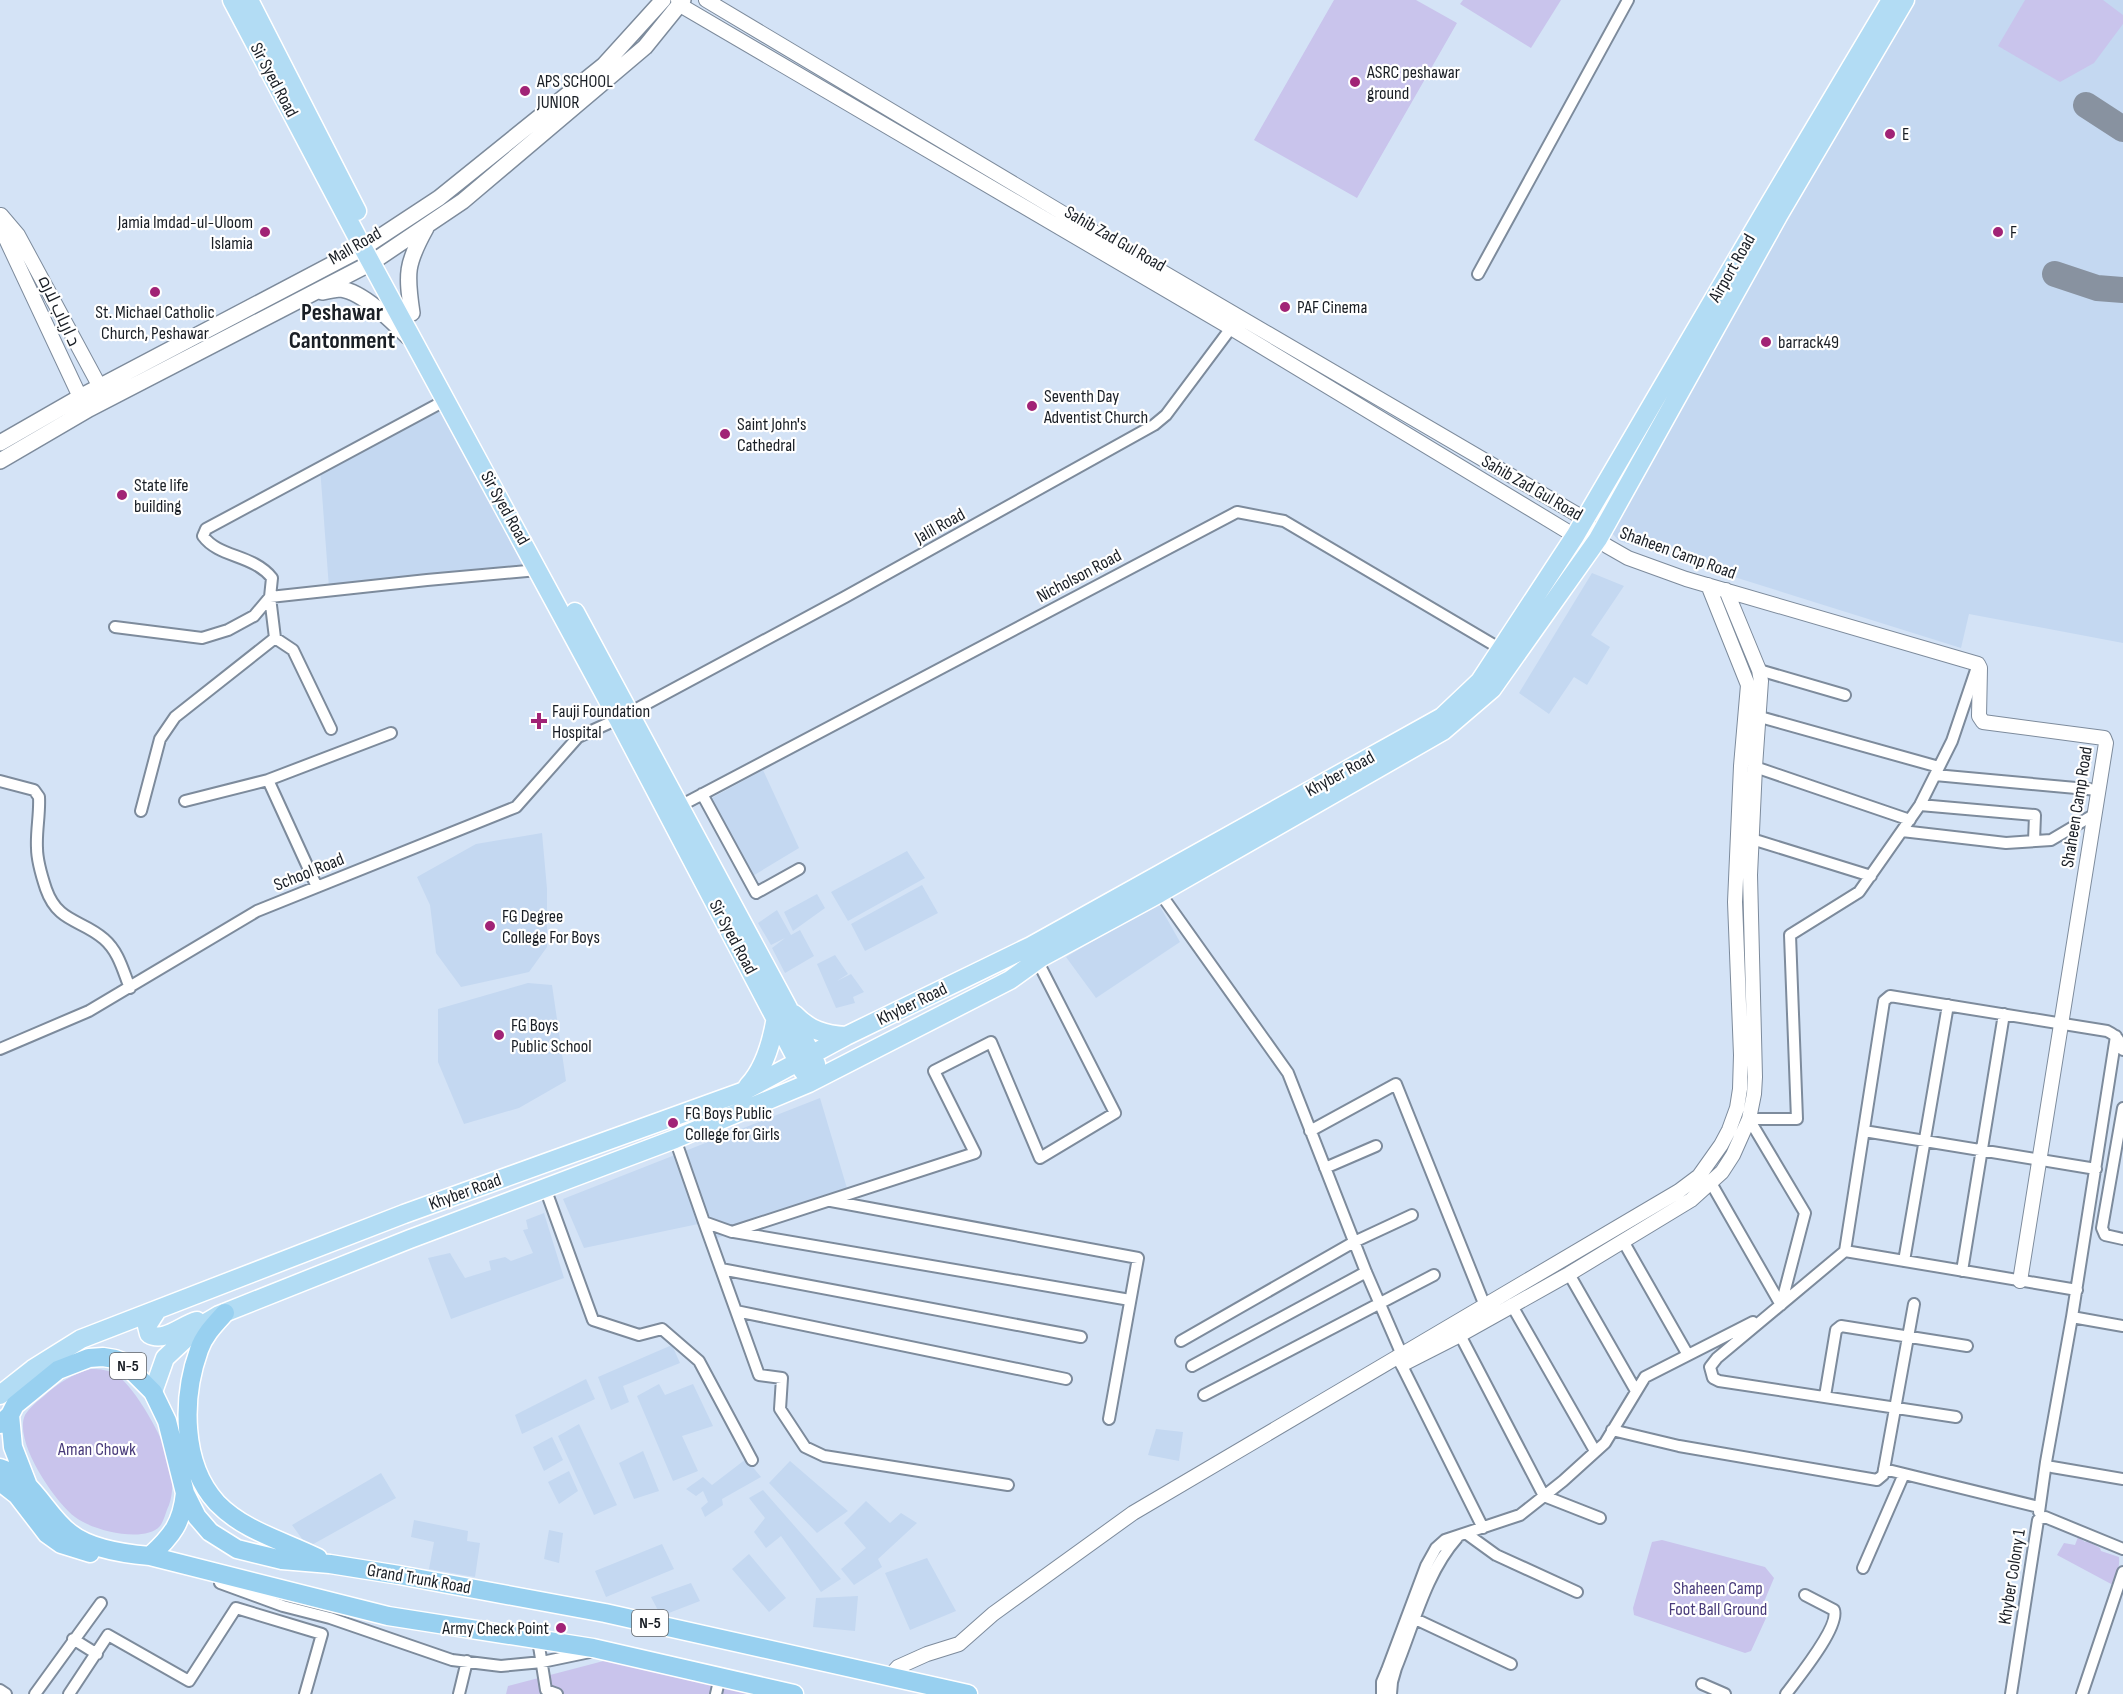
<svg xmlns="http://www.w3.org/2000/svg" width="2123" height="1694" viewBox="0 0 2123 1694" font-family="'Sofia Sans Condensed',Cairo,sans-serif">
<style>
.built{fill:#c4d8f1}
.green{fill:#c9c4ec}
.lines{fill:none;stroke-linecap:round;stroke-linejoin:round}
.taxiway{stroke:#8892a0;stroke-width:26}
.minor-casing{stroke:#7d8b9c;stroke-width:14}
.tertiary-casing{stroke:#7d8b9c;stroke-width:16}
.secondary-casing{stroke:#7d8b9c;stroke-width:18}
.primary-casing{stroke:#fff;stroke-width:21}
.trunk-casing{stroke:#fff;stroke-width:21}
.minor{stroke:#fff;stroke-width:10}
.tertiary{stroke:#fff;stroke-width:14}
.secondary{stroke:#fff;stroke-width:15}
.primary{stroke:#b2dcf4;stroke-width:18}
.trunk{stroke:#98d0f0;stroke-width:18}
.poi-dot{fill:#a12376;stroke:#fff;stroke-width:2}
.labels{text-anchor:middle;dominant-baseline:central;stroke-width:4.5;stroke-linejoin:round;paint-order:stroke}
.shield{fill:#fff;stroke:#5e6266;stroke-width:1.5}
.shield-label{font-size:16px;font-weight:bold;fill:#191e25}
.poi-label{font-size:18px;fill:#191e25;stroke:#fff;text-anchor:start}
.street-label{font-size:18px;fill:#191e25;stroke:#fff}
.park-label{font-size:18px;fill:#493c7b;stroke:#fff}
.district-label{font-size:24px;font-weight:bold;fill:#191e25;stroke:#fff}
</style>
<rect width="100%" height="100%" fill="#d4e3f6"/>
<!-- built -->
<path class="built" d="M1912,0H2123V643L1969,614L1961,648L1619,541L1612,533V527L1644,460Z
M446,400L538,570L329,588L320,467Z
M1592,573L1624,586L1591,635L1610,647L1587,685L1574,677L1549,714L1519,693Z
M763,770L799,848L751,877L710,799Z
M542,833L547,889V947L529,972L461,987L436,953L430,905L417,877L476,844Z
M907,851L925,878L848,921L831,892Z
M922,885L938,913L865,951L851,924Z
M817,894L825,908L793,931L784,912Z
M1158,903L1180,942L1096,998L1066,957Z
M777,910L791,935L800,930L814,956L785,973L772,948L785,938L771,945L758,923Z
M835,955L848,974L837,981L851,974L864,992L853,997L855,1003L836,1008L817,964Z
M528,983L552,985L566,1081L519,1108L464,1124L438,1062V1009Z
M820,1098L849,1195L714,1239L703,1223L584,1248L563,1199Z
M544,1213L564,1278L451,1319L428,1258L450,1253L465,1278L491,1270L489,1261L505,1257L511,1261L533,1253L523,1230L528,1229L526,1220Z
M672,1345L680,1363L623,1386L629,1402L611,1410L598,1377Z
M586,1379L595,1399L522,1434L515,1415Z
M659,1384L665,1395L693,1384L713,1426L682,1436L698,1471L673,1481L637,1396Z
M579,1424L617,1505L594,1515L558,1436Z
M1156,1429L1183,1432L1179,1461L1148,1455Z
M552,1437L563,1460L544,1471L533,1447Z
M643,1451L659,1491L634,1499L619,1463Z
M746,1459L761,1477L722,1499L723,1505L705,1517L701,1508L708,1502L703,1491L696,1496L686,1489L703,1477L712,1485Z
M790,1461L848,1511L817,1533L769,1483Z
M569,1471L578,1491L559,1504L548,1482Z
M381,1473L396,1498L308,1547L292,1525Z
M763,1490L841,1579L821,1592L781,1536L766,1548L754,1532L765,1518L749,1498Z
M866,1501L890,1523L901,1513L917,1523L878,1559L882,1567L854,1585L841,1569L866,1548L844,1523Z
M414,1520L468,1531L467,1541L480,1543L475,1577L429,1569L434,1542L411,1537Z
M549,1530L563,1533L559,1563L544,1559Z
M662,1544L674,1569L606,1597L595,1571Z
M749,1554L786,1598L769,1612L732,1569Z
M927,1558L956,1611L910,1630L885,1573Z
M691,1583L700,1601L661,1616L651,1597Z
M858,1596L855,1631L813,1627L816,1598Z"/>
<!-- green -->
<path class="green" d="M1334,0H1416L1457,23L1357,198L1254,140Z
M1463,0H1561L1531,48L1460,4Z
M2025,0H2103L2123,15V24L2094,63L2060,82L1998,46Z
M91,1369C100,1369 110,1370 117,1375C136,1389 163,1437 169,1460C173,1473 174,1491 169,1505C166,1511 164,1521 160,1526C144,1544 91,1530 75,1517C55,1502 13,1441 25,1415C29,1408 38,1401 44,1396C58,1383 73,1374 91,1369Z
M2078,1537L2085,1542L2087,1541L2100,1548L2101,1551L2119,1557C2120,1567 2117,1576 2113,1585L2057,1555L2064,1543L2075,1545Z
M1662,1540L1765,1567L1774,1578L1761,1609L1766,1618L1751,1651L1745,1653L1634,1615L1633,1608L1652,1542Z
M615,1658L763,1694H506L508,1686Z"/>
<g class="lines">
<!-- taxiway -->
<path class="taxiway" d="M2086,105L2123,129
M2055,274L2097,288L2123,290"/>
<defs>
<path id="minor" d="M1478,274L1628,0
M115,627L202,638L228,630L254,616L270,597L427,580L538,570
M1759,670L1845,695
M1760,717L1939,767
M331,729L293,650L275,638L270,597L272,578C253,554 219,558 203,536L206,529L446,400
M1755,767L1910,820
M1935,775L2098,790
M268,780L317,887
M0,781L34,790L39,797C40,814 36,831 37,848C37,861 42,877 46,889C58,923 81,919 104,939C119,952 123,971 130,988
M702,794L756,893L799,869
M185,801L268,780L391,733
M1920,805L2035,815L2034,841
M680,806L1237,512L1284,521L1494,645
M141,811L160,739L175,717L275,638
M1902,831L2006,843L2051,840L2095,814
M1744,839L1755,840L1871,876
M1160,893L1288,1073L1366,1272L1402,1355
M2116,1036L2072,1317L2046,1462L2048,1466L2052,1467L2123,1479
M0,1049L89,1011L257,911L516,807L578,737L618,719L845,597L1154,425L1166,415L1234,324
M2123,1108L2102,1228L2105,1235L2123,1239
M1749,1119H1797L1790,935L1859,892L1920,805L1952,741L1977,667
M1749,1119L1805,1213L1781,1305
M1310,1131L1396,1084L1485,1306
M1864,1131L2096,1169
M675,1139L704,1222L732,1232L975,1153L934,1071L991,1042L1040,1158L1115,1113L1037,960
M1325,1168L1376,1146
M1711,1183L1781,1305
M545,1188L593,1320L639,1335L662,1329L699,1361L752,1460
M831,1201L1138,1258L1109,1419
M704,1222L759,1375L782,1378L780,1409L805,1447L824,1456L1008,1485
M734,1232L1130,1300
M1623,1241L1688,1355
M1845,1251L2077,1290
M1904,1261L1948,1005
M721,1269L1081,1337
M1962,1271L2004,1014
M1569,1274L1636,1391
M1511,1304L1595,1451
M736,1311L1066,1379
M2072,1317L2123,1326
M1460,1335L1544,1496L1600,1518
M1181,1341L1354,1242L1412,1215
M1398,1358L1483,1528
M1192,1366L1366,1272
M1204,1395L1434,1275
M1825,1396L1836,1330L1841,1326L1967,1346
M1956,1417L1719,1381L1713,1378L1710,1367L1717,1358L1845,1251L1884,1001L1890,996L2107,1031C2117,1036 2119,1039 2123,1050
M1612,1430L1679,1446L1877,1480L1883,1475L1914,1304
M1884,1469L2039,1507
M2039,1512L2046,1462
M1467,1534L1496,1555L1577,1592
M1863,1568L1904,1474
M220,1583L283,1606L330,1618L452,1660L501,1666L542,1662L590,1652
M1411,1617L1511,1664
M73,1639L97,1654
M538,1640L546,1690L557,1694
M1702,1684L1725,1694
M0,1690L6,1694
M35,1694L101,1603
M69,1694L108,1635L189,1681L236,1608L322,1634L305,1694
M459,1694L467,1661
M716,1694L720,1677
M1382,1694V1682L1387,1670L1426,1566L1436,1548L1445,1540L1520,1515L1563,1481L1605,1443L1645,1377L1753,1322
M1391,1694L1392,1682L1396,1668C1414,1624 1426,1573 1457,1538
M1786,1694C1797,1679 1840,1627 1834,1610L1805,1595
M2011,1694L2038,1520L2045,1517L2123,1549
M2082,1694L2123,1572"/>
<path id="tertiary" d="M678,0L680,5L1231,328L1575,536L1584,537
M706,0L1101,236L1585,519L1598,539L1607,546L1628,558L1686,579L1978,664L1980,668L1979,716L1983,722L2104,738L2106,743L2020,1281
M1,215L18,235L100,387
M2,217L5,237L80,397L78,407
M1403,1364L1460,1335L1569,1274L1691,1200L1722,1172L1733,1155L1749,1119L1754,1094L1755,1077L1750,875L1755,767L1761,681L1759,670L1726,590
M890,1676L898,1667L927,1654L959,1644L993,1614L1133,1513L1679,1191L1699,1176L1721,1145L1729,1130L1737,1108L1740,1089L1741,1055L1735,902L1741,766L1748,685L1708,585"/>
<path id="secondary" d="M322,292C328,291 336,289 341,289C363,292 393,322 408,337
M412,313C406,273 406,264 426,228
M0,443L80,397L363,248L439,198L604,65L663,0
M0,461L89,409L371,263L463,201L645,47L683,0"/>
<path id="primary" d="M232,0L363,248L618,719L803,1071
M249,0L357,211
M575,612L787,1006L816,1064
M794,1014C809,1030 825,1035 846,1036
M748,1086C765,1068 772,1041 776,1017
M156,1312L147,1326L149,1334C164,1343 182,1325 197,1321
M153,1392L165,1358L197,1328L219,1315L410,1239L675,1139L809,1083L1010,980L1042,957L1160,893L1443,731L1492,689L1598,539L1778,216L1905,0
M0,1395L33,1369L81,1339L404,1214L742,1092L846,1036L1031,946L1442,717L1480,681L1575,536L1767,208L1891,0"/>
<path id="trunk" d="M225,1313C215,1324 204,1335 199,1350C182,1397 181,1464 217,1503C244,1531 284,1541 318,1558
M10,1415L13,1447L27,1483
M0,1424L10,1415L15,1405L58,1370L89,1358L103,1357L115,1359L123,1362L153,1392L167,1421L185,1493L197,1517L210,1532L237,1549L282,1560L330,1564L399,1575L605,1613L968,1694
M0,1468C33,1478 45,1514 70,1533C90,1549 126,1554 150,1556L388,1616L593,1648L794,1694
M0,1482L17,1495L47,1534L61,1544L90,1553
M150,1556C172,1536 182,1523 185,1493"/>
</defs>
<!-- minor casing -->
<use href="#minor" class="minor-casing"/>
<!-- tertiary casing -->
<use href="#tertiary" class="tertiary-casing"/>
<!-- secondary casing -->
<use href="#secondary" class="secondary-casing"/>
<!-- primary casing -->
<use href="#primary" class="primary-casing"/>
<!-- trunk casing -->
<use href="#trunk" class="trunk-casing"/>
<!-- minor -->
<use href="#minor" class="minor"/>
<!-- tertiary -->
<use href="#tertiary" class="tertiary"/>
<!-- secondary -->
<use href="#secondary" class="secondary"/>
<!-- primary -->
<use href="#primary" class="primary"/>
<!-- trunk -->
<use href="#trunk" class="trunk"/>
</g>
<!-- markers -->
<g class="poi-dot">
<circle cx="1355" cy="82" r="6"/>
<circle cx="525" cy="91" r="6"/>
<circle cx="1890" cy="134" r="6"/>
<circle cx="265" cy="232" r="6"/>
<circle cx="1998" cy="232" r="6"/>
<circle cx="155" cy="292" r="6"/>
<circle cx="1285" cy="307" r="6"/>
<circle cx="1766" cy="342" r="6"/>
<circle cx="1032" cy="406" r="6"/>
<circle cx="725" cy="434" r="6"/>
<circle cx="122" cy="495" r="6"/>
<path d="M536 712h6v6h6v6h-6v6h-6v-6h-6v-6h6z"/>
<circle cx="490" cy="926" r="6"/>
<circle cx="499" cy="1035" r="6"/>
<circle cx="673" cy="1123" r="6"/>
<circle cx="561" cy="1628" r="6"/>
</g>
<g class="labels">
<!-- shield labels -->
<g class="shield">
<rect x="110" y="1353" width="36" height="26" rx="4.5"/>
<rect x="632" y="1610" width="36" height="26" rx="4.5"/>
</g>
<g class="shield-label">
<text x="128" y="1366">N-5</text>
<text x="650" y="1623">N-5</text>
</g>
<!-- poi labels -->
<g class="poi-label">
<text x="1367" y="72">ASRC peshawar<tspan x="1367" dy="21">ground</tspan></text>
<text x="537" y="81">APS SCHOOL<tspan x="537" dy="21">JUNIOR</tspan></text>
<text x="1902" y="134">E</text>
<text x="253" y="222" text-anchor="end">Jamia Imdad-ul-Uloom<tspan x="253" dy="21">Islamia</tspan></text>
<text x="2010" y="232">F</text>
<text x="1297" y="307">PAF Cinema</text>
<text x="155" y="312" text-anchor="middle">St. Michael Catholic<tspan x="155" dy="21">Church, Peshawar</tspan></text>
<text x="1778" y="342">barrack49</text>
<text x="1044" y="396">Seventh Day<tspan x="1044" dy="21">Adventist Church</tspan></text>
<text x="737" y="424">Saint John's<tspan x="737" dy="21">Cathedral</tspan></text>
<text x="134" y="485">State life<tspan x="134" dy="21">building</tspan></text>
<text x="552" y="711">Fauji Foundation<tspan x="552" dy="21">Hospital</tspan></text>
<text x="502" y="916">FG Degree<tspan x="502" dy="21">College For Boys</tspan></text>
<text x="511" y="1025">FG Boys<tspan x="511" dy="21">Public School</tspan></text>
<text x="685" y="1113">FG Boys Public<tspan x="685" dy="21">College for Girls</tspan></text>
<text x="549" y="1628" text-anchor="end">Army Check Point</text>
</g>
<!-- street labels -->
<g class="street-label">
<text transform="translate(274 80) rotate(62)">Sir Syed Road</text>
<text transform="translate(1115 239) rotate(30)">Sahib Zad Gul Road</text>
<text transform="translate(355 246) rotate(-30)">Mall Road</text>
<text transform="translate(1732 268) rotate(-60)">Airport Road</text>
<text transform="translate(59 311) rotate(65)">د ارباب لاره</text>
<text transform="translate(1532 488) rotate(30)">Sahib Zad Gul Road</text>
<text transform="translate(505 508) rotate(61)">Sir Syed Road</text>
<text transform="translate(940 526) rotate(-29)">Jalil Road</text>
<text transform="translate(1678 553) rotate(20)">Shaheen Camp Road</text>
<text transform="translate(1079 576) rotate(-28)">Nicholson Road</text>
<text transform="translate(1340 774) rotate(-29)">Khyber Road</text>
<text transform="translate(2077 807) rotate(-81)">Shaheen Camp Road</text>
<text transform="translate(309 872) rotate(-22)">School Road</text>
<text transform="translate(733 937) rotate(62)">Sir Syed Road</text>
<text transform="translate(912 1004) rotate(-26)">Khyber Road</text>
<text transform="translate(465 1192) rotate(-20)">Khyber Road</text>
<text transform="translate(2012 1577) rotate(-81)">Khyber Colony 1</text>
<text transform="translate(419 1579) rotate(10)">Grand Trunk Road</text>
</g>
<!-- park labels -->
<g class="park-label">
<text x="97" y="1449">Aman Chowk</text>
<text x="1718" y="1588">Shaheen Camp<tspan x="1718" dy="21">Foot Ball Ground</tspan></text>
</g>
<!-- district labels -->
<g class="district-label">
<text x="342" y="312">Peshawar<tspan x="342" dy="28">Cantonment</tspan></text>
</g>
</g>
</svg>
